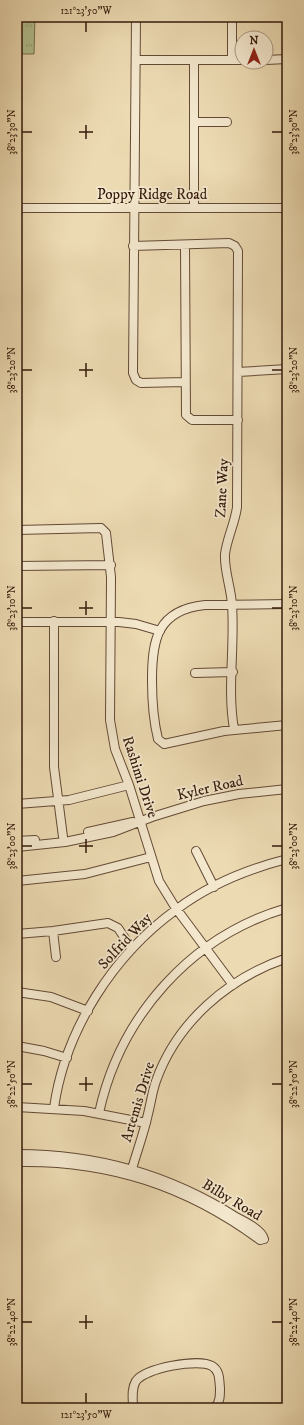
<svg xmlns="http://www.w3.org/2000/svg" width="304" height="1425" viewBox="0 0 304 1425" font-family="'IM FELL DW Pica',serif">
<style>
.grass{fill:url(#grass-tufts);stroke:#746e4e}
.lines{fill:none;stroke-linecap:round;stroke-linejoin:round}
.minor-casing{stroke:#634a35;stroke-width:10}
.minor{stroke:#f3e7cd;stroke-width:8}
.ticks{fill:none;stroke:#351a0b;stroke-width:1.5}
.labels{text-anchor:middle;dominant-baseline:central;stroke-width:3.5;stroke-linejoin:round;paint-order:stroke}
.street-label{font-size:15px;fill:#351a0b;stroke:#f3e7cd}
.neatline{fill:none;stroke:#351a0b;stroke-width:1.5}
.ticks-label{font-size:10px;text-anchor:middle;fill:#351a0b}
</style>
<defs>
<pattern id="grass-tufts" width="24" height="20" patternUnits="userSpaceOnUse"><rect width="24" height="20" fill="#b3c190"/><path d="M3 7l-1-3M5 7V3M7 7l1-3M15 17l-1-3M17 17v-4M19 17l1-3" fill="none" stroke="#9ba57b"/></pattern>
</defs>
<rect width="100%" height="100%" fill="#ecdab2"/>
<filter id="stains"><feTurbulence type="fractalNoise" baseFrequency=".005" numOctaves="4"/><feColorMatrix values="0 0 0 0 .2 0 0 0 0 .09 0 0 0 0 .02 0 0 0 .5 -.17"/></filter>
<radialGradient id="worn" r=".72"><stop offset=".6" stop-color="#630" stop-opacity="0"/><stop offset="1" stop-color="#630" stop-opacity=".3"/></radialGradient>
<!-- grass -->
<path class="grass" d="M17,17H35L34,54H17Z"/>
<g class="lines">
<defs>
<path id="minor" d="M136,17L133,373L136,380L141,383L184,382
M232,17V60
M136,60H242
M266,60L287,59
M194,122H227
M17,208H287
M194,208V60
M133,246L229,243L235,246L238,251L237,507C235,523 227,538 225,554C224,571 231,587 232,605C235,646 227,689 234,729
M185,246L186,415L192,420H238
M238,372L287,369
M17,530L101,528L106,533L111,577L110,720L115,749L129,785L159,881L175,907L233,985
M17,566L111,565
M287,604L205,605C157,610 152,640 152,680C152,700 153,719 158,739L164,744L224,731L287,725
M54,621V767L63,837
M17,622H119L136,624L160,631
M195,673L233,672
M17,804L69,800L129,785
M88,832L133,822
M17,841L35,840
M17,847L65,842L113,832L152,817L204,801L239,794L287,789
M196,851L214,887
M17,881L85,874L151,857
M53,931L56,957
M17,934L53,931L108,923L118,928L132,949
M17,992L51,997L88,1011
M17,1046L44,1051L67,1058
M17,1107L84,1111L146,1123
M54,1108C65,1030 113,955 177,909C209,885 248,869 287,859
M99,1113C120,1016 191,936 287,908
M17,1154C95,1154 170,1175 236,1217C244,1221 262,1230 264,1239L260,1240C187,1186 108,1160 17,1162
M128,1170L132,1169C137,1151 144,1133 148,1114C151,1103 152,1092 156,1081C177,1022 228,978 287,958
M133,1408C133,1399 131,1389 136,1381C145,1368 199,1358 212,1366C220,1371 219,1379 220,1388C220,1396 220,1402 215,1408"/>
</defs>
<!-- minor casing -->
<use href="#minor" class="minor-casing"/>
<!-- minor -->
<use href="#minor" class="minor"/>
</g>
<!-- ticks -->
<path class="ticks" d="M86,22V32M86,125V139M22,132H32M79,132H93M272,132H282M86,363V377M22,370H32M79,370H93M272,370H282M86,601V615M22,608H32M79,608H93M272,608H282M86,839V853M22,846H32M79,846H93M272,846H282M86,1077V1091M22,1084H32M79,1084H93M272,1084H282M86,1315V1329M22,1322H32M79,1322H93M272,1322H282M86,1393V1403"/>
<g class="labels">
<!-- street labels -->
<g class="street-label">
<text x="152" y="194">Poppy Ridge Road</text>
<text transform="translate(222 488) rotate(-87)">Zane Way</text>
<text transform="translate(140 777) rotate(72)">Rashimi Drive</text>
<text transform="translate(210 788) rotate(-13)">Kyler Road</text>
<text transform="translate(125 941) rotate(-47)">Solfrid Way</text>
<text transform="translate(138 1102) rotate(-73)">Artemis Drive</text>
<text transform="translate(232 1200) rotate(31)">Bilby Road</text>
</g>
</g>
<!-- margin -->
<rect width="304" height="1425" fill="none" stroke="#ecdab2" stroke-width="44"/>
<!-- north arrow -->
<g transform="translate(254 50)"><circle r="19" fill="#f3e7cd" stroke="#a7957f"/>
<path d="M0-3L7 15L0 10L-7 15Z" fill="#8f2418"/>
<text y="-6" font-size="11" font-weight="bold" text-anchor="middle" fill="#351a0b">N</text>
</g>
<rect x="22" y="22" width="260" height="1381" class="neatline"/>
<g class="ticks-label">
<text x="86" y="14">121°23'50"W</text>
<text transform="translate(11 132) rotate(-90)" y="4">38°23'30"N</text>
<text transform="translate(293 132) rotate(-90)" y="4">38°23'30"N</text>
<text transform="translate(11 370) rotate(-90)" y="4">38°23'20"N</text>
<text transform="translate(293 370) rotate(-90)" y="4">38°23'20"N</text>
<text transform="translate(11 608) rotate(-90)" y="4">38°23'10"N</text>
<text transform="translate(293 608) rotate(-90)" y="4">38°23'10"N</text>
<text transform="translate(11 846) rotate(-90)" y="4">38°23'00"N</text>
<text transform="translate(293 846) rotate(-90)" y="4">38°23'00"N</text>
<text transform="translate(11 1084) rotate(-90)" y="4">38°22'50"N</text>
<text transform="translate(293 1084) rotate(-90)" y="4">38°22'50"N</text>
<text transform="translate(11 1322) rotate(-90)" y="4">38°22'40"N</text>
<text transform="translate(293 1322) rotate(-90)" y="4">38°22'40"N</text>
<text x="86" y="1418">121°23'50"W</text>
</g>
<rect width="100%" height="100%" filter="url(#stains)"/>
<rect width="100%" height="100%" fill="url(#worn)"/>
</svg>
